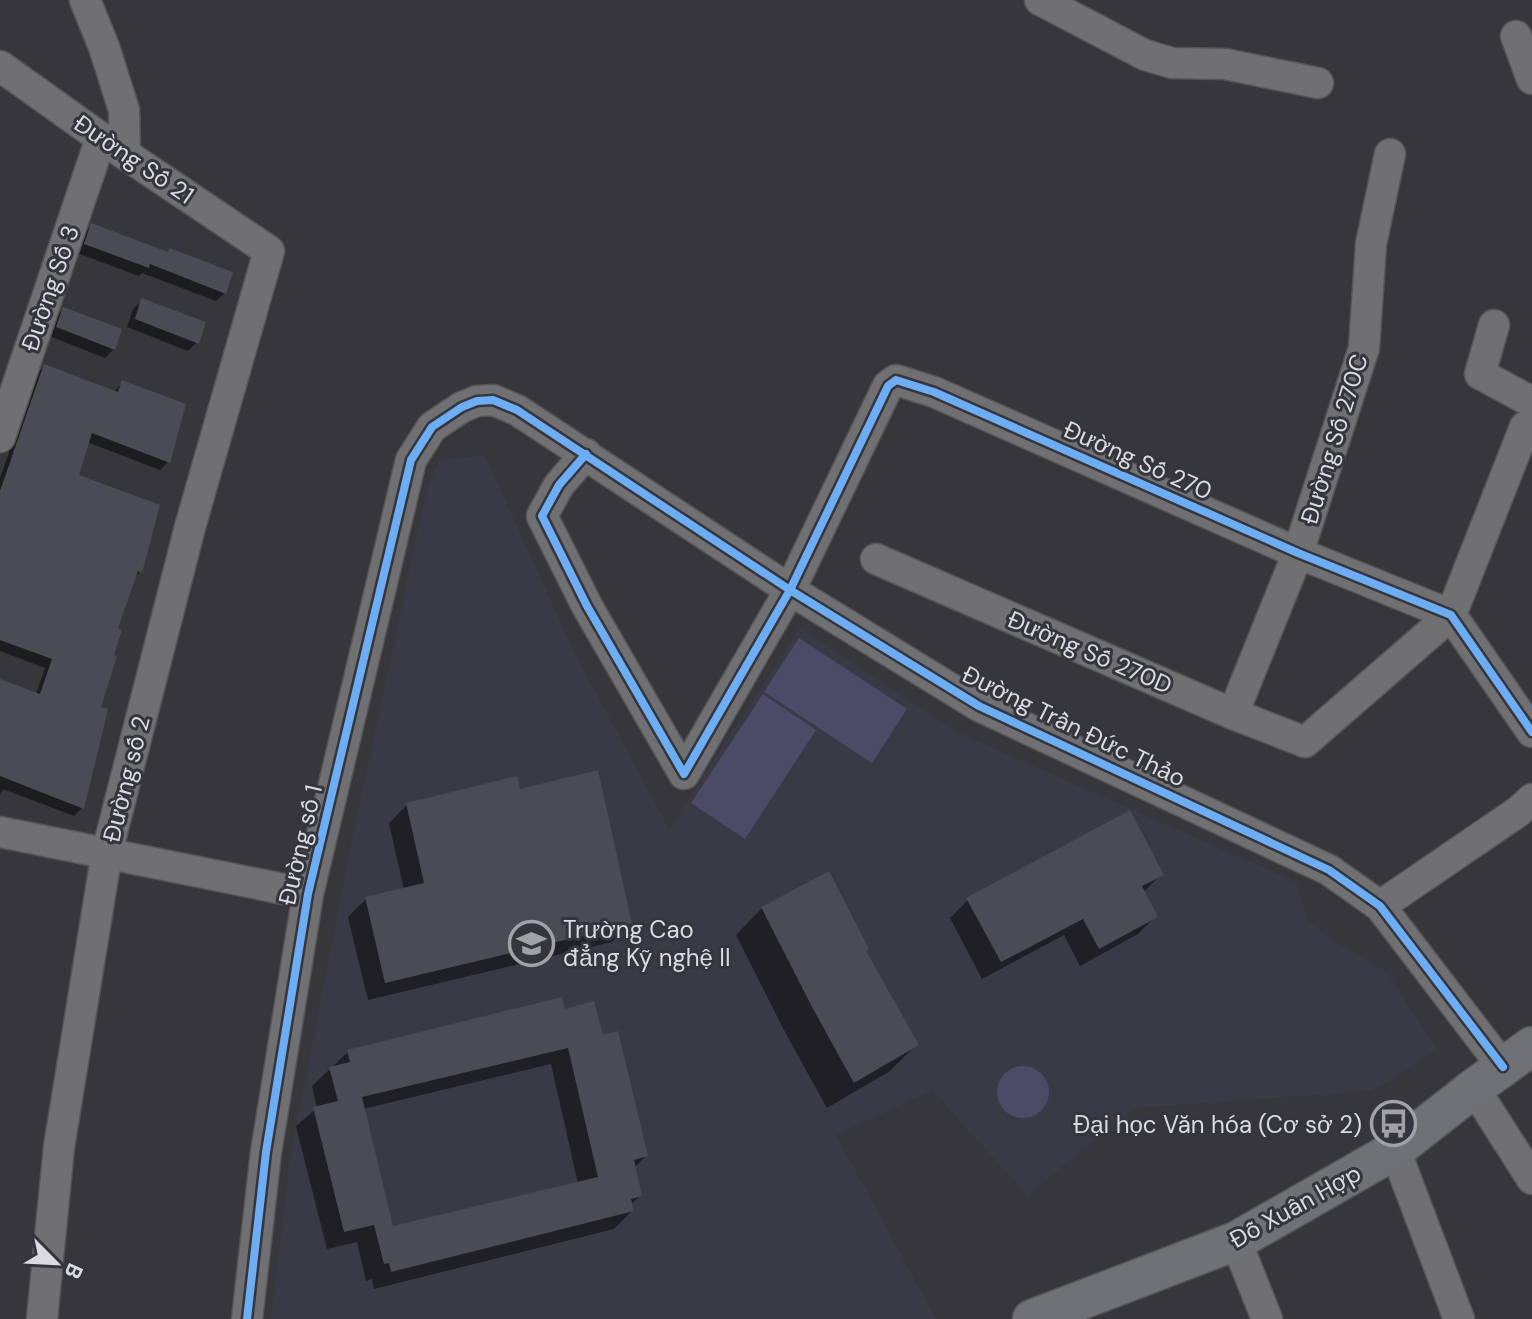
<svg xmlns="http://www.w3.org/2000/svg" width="1532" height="1319" viewBox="0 0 1532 1319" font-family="'DM Sans',sans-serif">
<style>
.built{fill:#3a3a47}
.green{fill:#4b4b67}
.shadow{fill:#0007;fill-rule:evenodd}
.building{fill:#4b4b56;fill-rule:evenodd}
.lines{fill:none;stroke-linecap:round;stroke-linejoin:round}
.minor-casing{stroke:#555558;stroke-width:33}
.major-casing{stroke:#555558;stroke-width:41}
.minor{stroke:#707072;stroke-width:30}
.major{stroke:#707174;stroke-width:38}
.cycleway-casing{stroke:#35353d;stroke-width:13}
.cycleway{stroke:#6dadf4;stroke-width:8}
.labels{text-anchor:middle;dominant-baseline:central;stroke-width:6;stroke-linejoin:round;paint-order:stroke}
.street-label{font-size:24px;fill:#dadae0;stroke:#35353d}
.poi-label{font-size:24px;fill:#dadae0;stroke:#35353d;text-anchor:start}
</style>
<rect width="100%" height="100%" fill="#37373b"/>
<!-- built -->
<path class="built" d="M485,456L576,656L669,829L800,628L954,731L1296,882L1308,921L1336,942L1387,972L1437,1049L1389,1082L1368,1091L1134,1108L1027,1195L932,1090L836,1135L936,1319H271L290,1158L354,830L427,488L439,460Z"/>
<!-- green -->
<path class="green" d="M799,638L907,709L872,763L764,692Z
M763,694L816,730L745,839L691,803Z
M997 1092a26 26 0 1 1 52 0a26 26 0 1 1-52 0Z"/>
<!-- shadow -->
<path class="shadow" d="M92,225L166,254L169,251L225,293L216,301L142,273L139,276L77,253L83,234Z
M142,300L197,342L188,351L127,327L133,309Z
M64,309L114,349L105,358L49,336L55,317Z
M44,366L114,392L123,382L168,462L160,470L87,442L77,476L140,572L134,578L116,629L99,708L82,808L74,816L3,789L0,795V681L36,694L45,668L0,651V478L36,375Z
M518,791L630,924L612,942L368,1000L348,917L366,899L404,890L389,823L407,805Z
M1161,874L1143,893L1156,916L1138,934L1080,966L1064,935L982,979L950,918L968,900Z
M762,908L916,1045L890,1071L827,1108L786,1034L736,935Z
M564,1011L601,1038L646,1156L634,1168L640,1196L630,1205L632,1211L614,1229L374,1289L372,1279L366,1281L357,1242L327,1249L296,1126L317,1108L312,1086L348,1052ZM551,1064L578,1184L391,1228L363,1109Z"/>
<!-- building -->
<path class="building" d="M91,223L168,252L169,248L233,272L226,294L150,264L149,268L84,244Z
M141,298L206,322L199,344L135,319Z
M63,307L122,329L115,350L56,327Z
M44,364L118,392L122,380L186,404L170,463L92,433L79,475L160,505L142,573L138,571L118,628L122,630L114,655L117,656L101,707L108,709L84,809L0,776V679L40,694L52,659L0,640V491Z
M598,770L632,924L385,983L365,897L424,883L406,803L517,776L520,789Z
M1130,810L1164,875L1142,886L1158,917L1099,949L1083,919L1001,962L966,898Z
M829,871L869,949L866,951L919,1045L854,1083L812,1007L761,907Z
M562,997L565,1009L594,1001L603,1035L618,1031L648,1156L634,1160L642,1196L631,1199L634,1211L391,1272L389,1263L384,1264L374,1225L344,1232L313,1107L338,1101L329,1067L350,1062L347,1050ZM568,1048L598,1177L393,1226L362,1097Z"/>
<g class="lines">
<defs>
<path id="minor" d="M85,0L104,47L124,110L125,152
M1040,0L1145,55L1172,63L1225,64L1318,83
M1516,36L1532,79
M0,66L101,138L269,251L190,527L107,852L59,1147L42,1319
M1494,325L1480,374L1532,402
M0,437L101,138
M586,454L559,485L542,516L587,606L684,774L790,590L888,386L896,380L934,392L1298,553L1451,615L1532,732
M876,559L1233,714L1305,742L1451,615L1525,427
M1233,714L1298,553L1364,348L1371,244L1390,154
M0,832L308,894
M1380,906L1519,811L1532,799
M1474,1088L1532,1179
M1395,1150L1459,1319
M1236,1241L1267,1319
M247,1319L266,1152L308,894L411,460L432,427L462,407L477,401L493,400L517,410L790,590L979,706L1329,870L1380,906L1503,1067"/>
<path id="major" d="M1032,1319L1236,1241L1395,1150L1474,1088L1532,1046"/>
</defs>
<!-- minor casing -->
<use href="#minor" class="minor-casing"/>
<!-- major casing -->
<use href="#major" class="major-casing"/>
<!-- minor -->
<use href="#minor" class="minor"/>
<!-- major -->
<use href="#major" class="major"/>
<defs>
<path id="cycleway" d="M586,454L559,485L542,516L587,606L684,774L790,590L888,386L896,380L934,392L1298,553L1451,615L1532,732
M247,1319L266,1152L308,894L411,460L432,427L462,407L477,401L493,400L517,410L790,590L979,706L1329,870L1380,906L1503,1067"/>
</defs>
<!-- cycleway casing -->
<use href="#cycleway" class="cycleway-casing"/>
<!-- cycleway -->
<use href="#cycleway" class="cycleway"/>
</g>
<!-- icons -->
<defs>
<symbol id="university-ring" viewBox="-11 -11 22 22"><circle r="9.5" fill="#35353d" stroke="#a1a1a6" stroke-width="1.5"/><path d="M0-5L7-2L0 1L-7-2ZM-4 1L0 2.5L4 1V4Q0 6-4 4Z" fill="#a1a1a6"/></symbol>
<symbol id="bus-ring" viewBox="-11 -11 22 22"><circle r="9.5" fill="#35353d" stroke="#a1a1a6" stroke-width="1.5"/><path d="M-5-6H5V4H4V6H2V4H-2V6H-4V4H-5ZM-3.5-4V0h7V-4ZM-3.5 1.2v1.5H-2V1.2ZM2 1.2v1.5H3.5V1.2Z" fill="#a1a1a6"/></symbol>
</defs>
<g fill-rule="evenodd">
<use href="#university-ring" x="506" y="918" width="51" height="51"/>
<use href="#bus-ring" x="1368" y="1098" width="51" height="51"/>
</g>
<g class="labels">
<!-- street labels -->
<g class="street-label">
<text transform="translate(134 159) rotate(34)">Đường Số 21</text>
<text transform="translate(50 288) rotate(-71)">Đường Số 3</text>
<text transform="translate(1334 439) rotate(-73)">Đường Số 270C</text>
<text transform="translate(1138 460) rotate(24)">Đường Số 270</text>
<text transform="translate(1090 652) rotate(23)">Đường Số 270D</text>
<text transform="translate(1074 726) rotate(26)">Đường Trần Đức Thảo</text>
<text transform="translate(126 779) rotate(-76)">Đường số 2</text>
<text transform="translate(300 845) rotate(-77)">Đường số 1</text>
<text transform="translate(1295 1206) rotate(-29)">Đỗ Xuân Hợp</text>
</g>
<!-- poi labels -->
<g class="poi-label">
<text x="563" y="929">Trường Cao<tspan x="563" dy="28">đẳng Kỹ nghệ II</tspan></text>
<text x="1362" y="1124" text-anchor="end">Đại học Văn hóa (Cơ sở 2)</text>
</g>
</g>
<!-- north arrow -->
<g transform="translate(56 1263) rotate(114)" stroke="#35353d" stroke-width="6" paint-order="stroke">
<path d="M0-6L14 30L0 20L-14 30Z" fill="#dadae0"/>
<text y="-12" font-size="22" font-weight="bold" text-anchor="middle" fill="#dadae0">B</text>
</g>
</svg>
